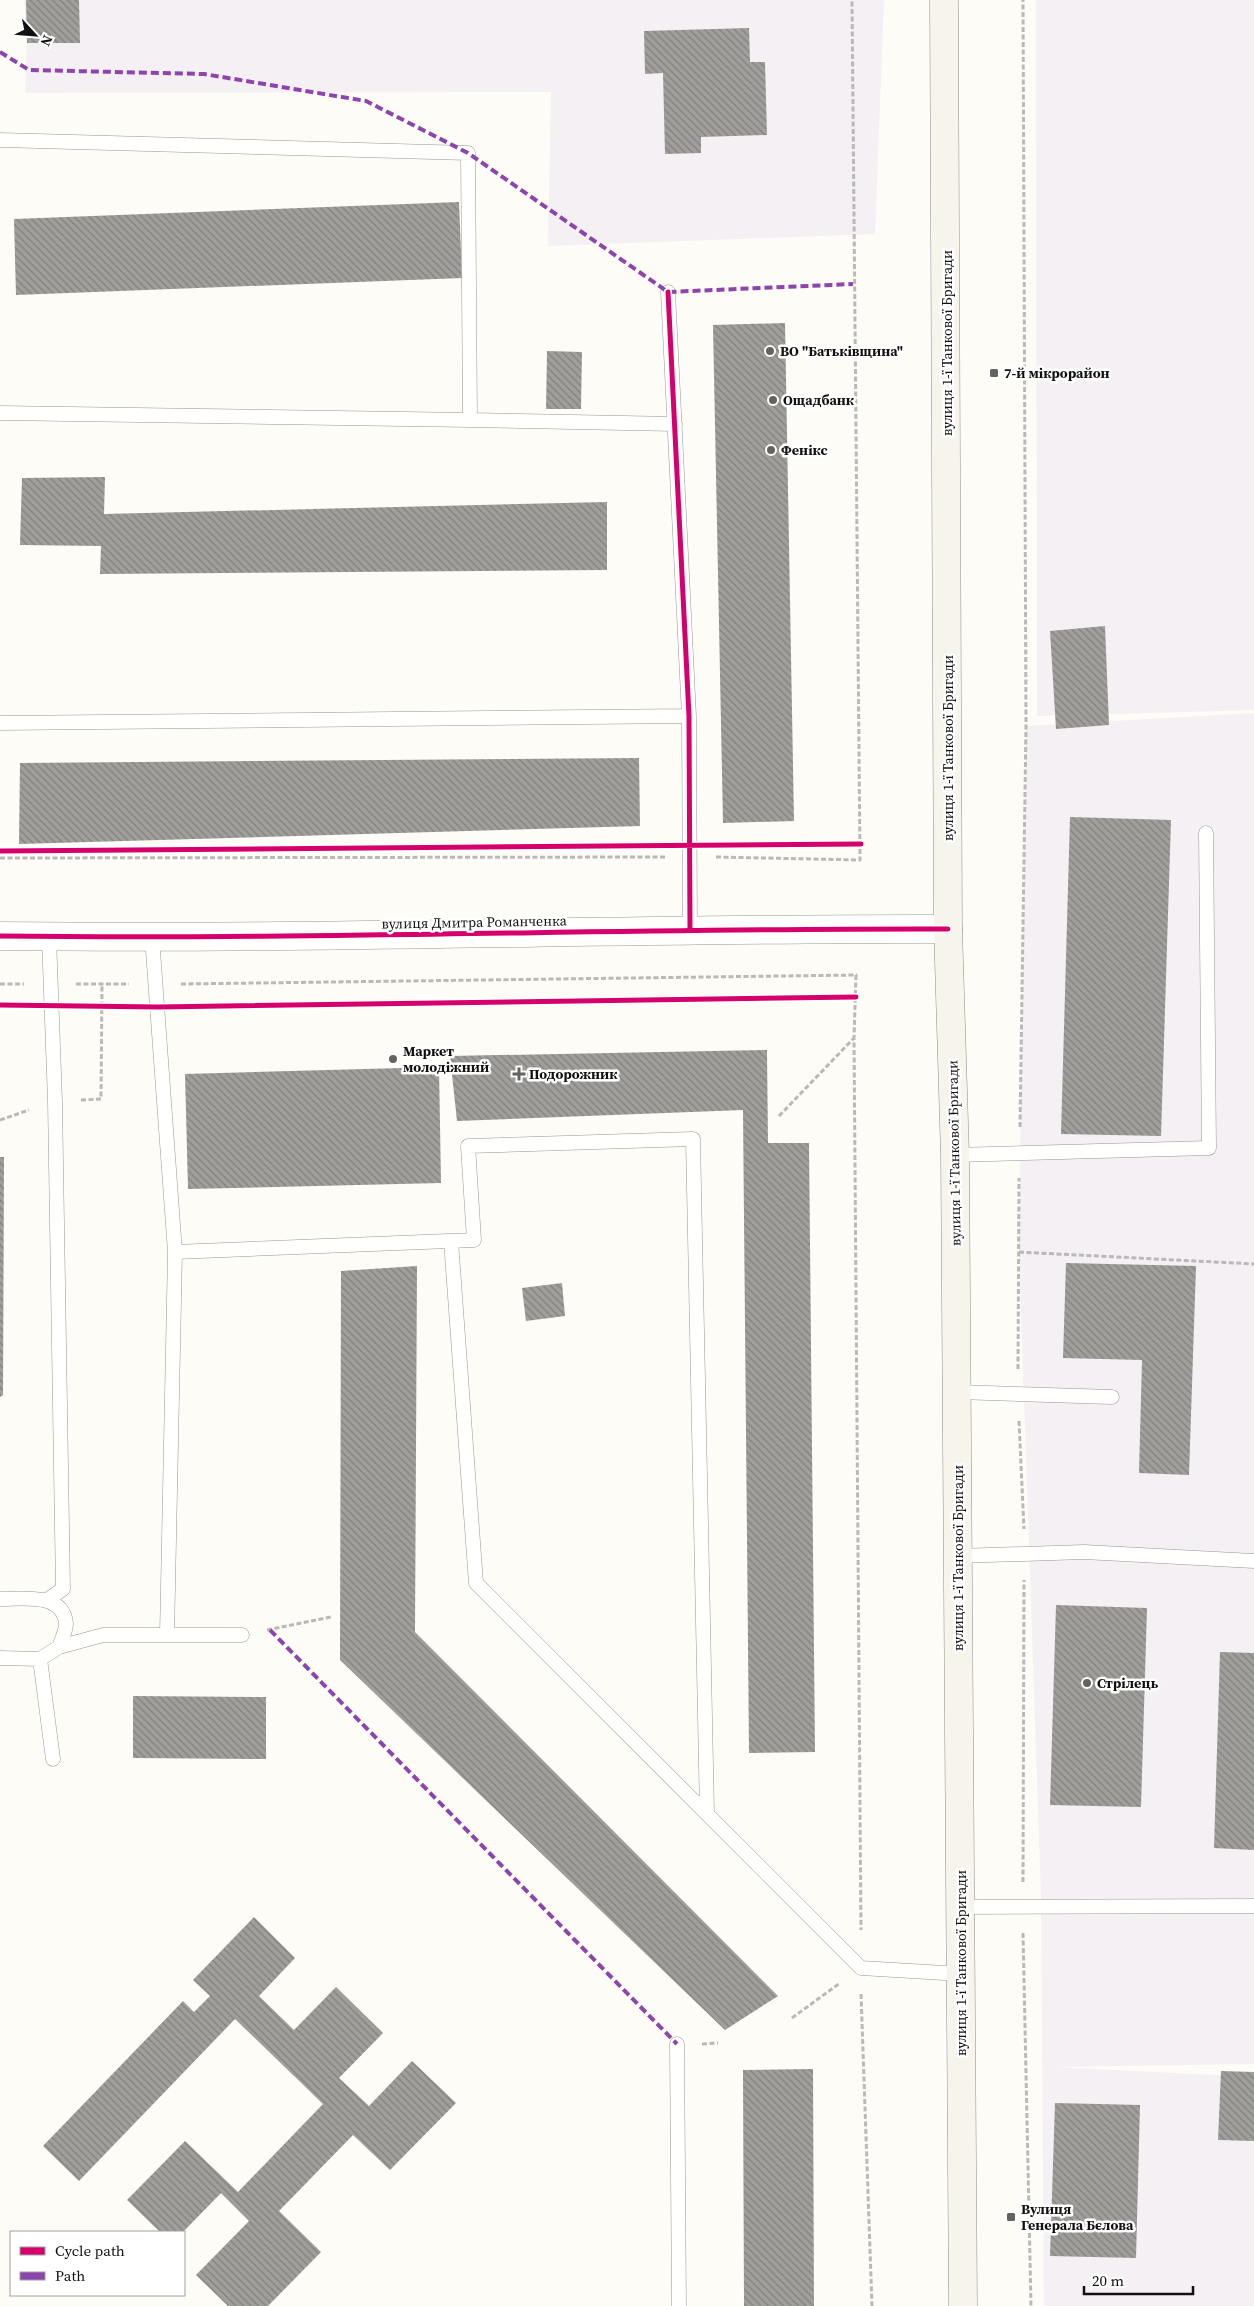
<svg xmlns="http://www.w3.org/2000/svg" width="1254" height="2306" viewBox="0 0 1254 2306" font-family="'Source Serif 4',serif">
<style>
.industrial{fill:#f5f0f3}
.building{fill:url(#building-back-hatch)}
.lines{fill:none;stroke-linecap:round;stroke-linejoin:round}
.service-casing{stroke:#979795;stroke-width:15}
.tertiary-casing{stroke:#979795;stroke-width:29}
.secondary-casing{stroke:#8e8d8b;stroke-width:29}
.path{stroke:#b9b9b8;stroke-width:3;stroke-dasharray:5 2.5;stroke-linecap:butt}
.service{stroke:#fffffe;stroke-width:14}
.tertiary{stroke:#fffffe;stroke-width:28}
.secondary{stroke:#f6f4eb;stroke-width:28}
.quiet{stroke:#8e44ad;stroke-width:4;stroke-dasharray:8 4;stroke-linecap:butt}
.cycleway-casing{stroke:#fff;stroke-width:8}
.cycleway{stroke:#d6006c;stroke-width:5}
.poi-dot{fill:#646362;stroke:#fff;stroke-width:2}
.labels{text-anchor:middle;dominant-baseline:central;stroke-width:5;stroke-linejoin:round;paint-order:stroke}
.street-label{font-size:14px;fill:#111;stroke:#fff}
.poi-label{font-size:14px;font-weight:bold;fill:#111;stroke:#fff;text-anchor:start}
</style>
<defs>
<pattern id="building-back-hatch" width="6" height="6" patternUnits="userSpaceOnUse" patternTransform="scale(1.25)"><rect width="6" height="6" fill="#a19f9c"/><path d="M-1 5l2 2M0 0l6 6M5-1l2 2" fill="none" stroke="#82807e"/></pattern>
</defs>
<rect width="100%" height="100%" fill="#fdfcf7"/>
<!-- industrial -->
<path class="industrial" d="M24,0H884L875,234L548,246L551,92L25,93L27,43Z
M1036,0H1254V710L1037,716Z
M1254,713V2064L1054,2067L1254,2077V2306H1044L1041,1896L1019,1252L1026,726Z"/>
<!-- building -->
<path class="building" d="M26,0H79L80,43H27Z
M749,28L750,62H765L767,135L701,137V153L665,154L663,73L645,74L644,31Z
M459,202L462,278L16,295L14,219Z
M785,323L794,821L723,823L713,325Z
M547,351L582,352L581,409H546Z
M105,477L104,514L607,502V570L100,574L101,546L20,545L22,478Z
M1105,626L1109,725L1056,729L1050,631Z
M639,758L640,826L19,844L20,763Z
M1070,817L1171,820L1161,1136L1061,1134Z
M767,1050L768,1143H809L815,1752L749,1753L743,1110L457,1121L450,1056Z
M439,1067L441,1183L188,1189L185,1074Z
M0,1157H4L3,1395L0,1397Z
M1066,1263L1196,1266L1189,1475L1139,1473L1142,1360L1063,1358Z
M417,1266L415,1632L778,1996L725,2030L340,1660L341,1271Z
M562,1283L565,1316L526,1321L522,1288Z
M1056,1605L1147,1608L1141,1807L1050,1805Z
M1220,1652L1254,1653V1850L1214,1848Z
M133,1696L266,1697V1759L133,1758Z
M254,1917L295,1958L259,1996L294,2030L336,1987L383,2033L339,2078L369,2106L412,2061L456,2103L390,2170L353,2135L279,2211L321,2252L268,2306H228L196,2275L249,2221L221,2193L183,2232H160L127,2200L185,2141L238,2192L323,2104L235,2019L79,2181L43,2146L183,2001L194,2012L210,1996L193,1980Z
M813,2069L814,2306H744L743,2070Z
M1221,2071L1254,2072V2141L1218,2140Z
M1055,2103L1140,2105L1136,2258L1050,2256Z"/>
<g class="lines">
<defs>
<path id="service" d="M0,140L468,153L470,420L675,424
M668,292L689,716L690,930
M0,413L470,420
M0,723L689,716
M152,937L175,1252L167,1635
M955,1155L1209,1148L1206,833
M451,1241L476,1583L861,1968L961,1974
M175,1252L474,1240L468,1146L693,1139L707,1814
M957,1392L1112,1397
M958,1556L1084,1552L1254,1561
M0,1599C22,1599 64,1592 66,1624C66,1631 61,1641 59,1647L40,1659L0,1658
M47,1600L63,1589L55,1101L49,937
M59,1647L103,1635H242
M40,1659L53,1759
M962,1907L1254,1906
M677,2044L679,2306"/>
<path id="tertiary" d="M0,936C316,940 632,928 948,929"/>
<path id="secondary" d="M944,0L948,929L955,1155L963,2306"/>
</defs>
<!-- service casing -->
<use href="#service" class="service-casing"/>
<!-- tertiary casing -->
<use href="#tertiary" class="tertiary-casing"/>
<!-- secondary casing -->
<use href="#secondary" class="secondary-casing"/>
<!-- path -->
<path class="path" d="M716,857L860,860L852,0
M0,858L665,857
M0,984H24
M76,984H129
M181,984L856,975L854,1038L861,1930
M81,1100L101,1099L102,984
M779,1116L854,1038
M0,1120L29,1110
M1020,1127L1026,726L1023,0
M1019,1252L1254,1264
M1018,1369L1019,1178
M1019,1421L1024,1529
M267,1630L331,1617
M1023,1882L1024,1580
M1023,1933L1031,2306
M861,1994L872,2306
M792,2018L840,1983
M702,2044L718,2043"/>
<!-- service -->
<use href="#service" class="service"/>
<!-- tertiary -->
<use href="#tertiary" class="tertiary"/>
<!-- secondary -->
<use href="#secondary" class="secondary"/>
<!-- quiet -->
<path class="quiet" d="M0,52L29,70L204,74L366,101L468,153L668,292L853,284
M270,1630L677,2044"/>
<defs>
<path id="cycleway" d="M668,292L689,716L690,930
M0,851L861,844
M0,936C316,940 632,928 948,929
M0,1005L158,1007L856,997"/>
</defs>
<!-- cycleway casing -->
<use href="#cycleway" class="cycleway-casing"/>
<!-- cycleway -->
<use href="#cycleway" class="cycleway"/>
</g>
<!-- markers -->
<g class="poi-dot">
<circle cx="770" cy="351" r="5"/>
<rect x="989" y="368" width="10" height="10" rx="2.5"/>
<circle cx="773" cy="400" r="5"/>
<circle cx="771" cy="450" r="5"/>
<circle cx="393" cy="1059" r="5"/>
<path d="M516.5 1066.5h5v5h5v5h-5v5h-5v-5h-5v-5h5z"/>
<circle cx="1087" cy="1683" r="5"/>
<rect x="1006" y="2212" width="10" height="10" rx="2.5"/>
</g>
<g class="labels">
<!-- street labels -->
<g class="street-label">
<text transform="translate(947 343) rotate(-90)">вулиця 1-ї Танкової Бригади</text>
<text transform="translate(948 748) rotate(-90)">вулиця 1-ї Танкової Бригади</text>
<text transform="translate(474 922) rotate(-1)">вулиця Дмитра Романченка</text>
<text transform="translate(954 1153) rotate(-91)">вулиця 1-ї Танкової Бригади</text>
<text transform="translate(958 1558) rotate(-90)">вулиця 1-ї Танкової Бригади</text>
<text transform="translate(961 1963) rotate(-90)">вулиця 1-ї Танкової Бригади</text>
</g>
<!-- poi labels -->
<g class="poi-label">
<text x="780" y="351">ВО "Батьківщина"</text>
<text x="1004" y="373">7-й мікрорайон</text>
<text x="783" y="400">Ощадбанк</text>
<text x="781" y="450">Фенікс</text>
<text x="403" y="1051">Маркет<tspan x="403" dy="16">молодіжний</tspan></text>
<text x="529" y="1074">Подорожник</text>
<text x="1097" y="1683">Стрілець</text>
<text x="1021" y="2209">Вулиця<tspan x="1021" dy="16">Генерала Бєлова</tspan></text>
</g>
</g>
<!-- legend -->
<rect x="10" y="2231" width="175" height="65" fill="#ffffff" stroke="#a0a0a0"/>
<rect x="20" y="2247" width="25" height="8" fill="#d6006c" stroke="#a0a0a0"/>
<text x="55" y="2256" font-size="15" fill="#111111">Cycle path</text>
<rect x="20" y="2272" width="25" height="8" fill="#8e44ad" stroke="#a0a0a0"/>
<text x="55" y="2281" font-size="15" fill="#111111">Path</text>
<!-- north arrow -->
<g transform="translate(35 35) rotate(116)" stroke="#ffffff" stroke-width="4" paint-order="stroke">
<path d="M0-4L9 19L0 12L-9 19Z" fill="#111111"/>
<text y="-8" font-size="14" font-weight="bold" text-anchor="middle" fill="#111111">N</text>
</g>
<!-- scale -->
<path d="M1084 2286v8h109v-8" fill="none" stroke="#111111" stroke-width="2.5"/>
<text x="1092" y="2286" font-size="15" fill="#111111" stroke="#ffffff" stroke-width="4" paint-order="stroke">20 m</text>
</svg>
